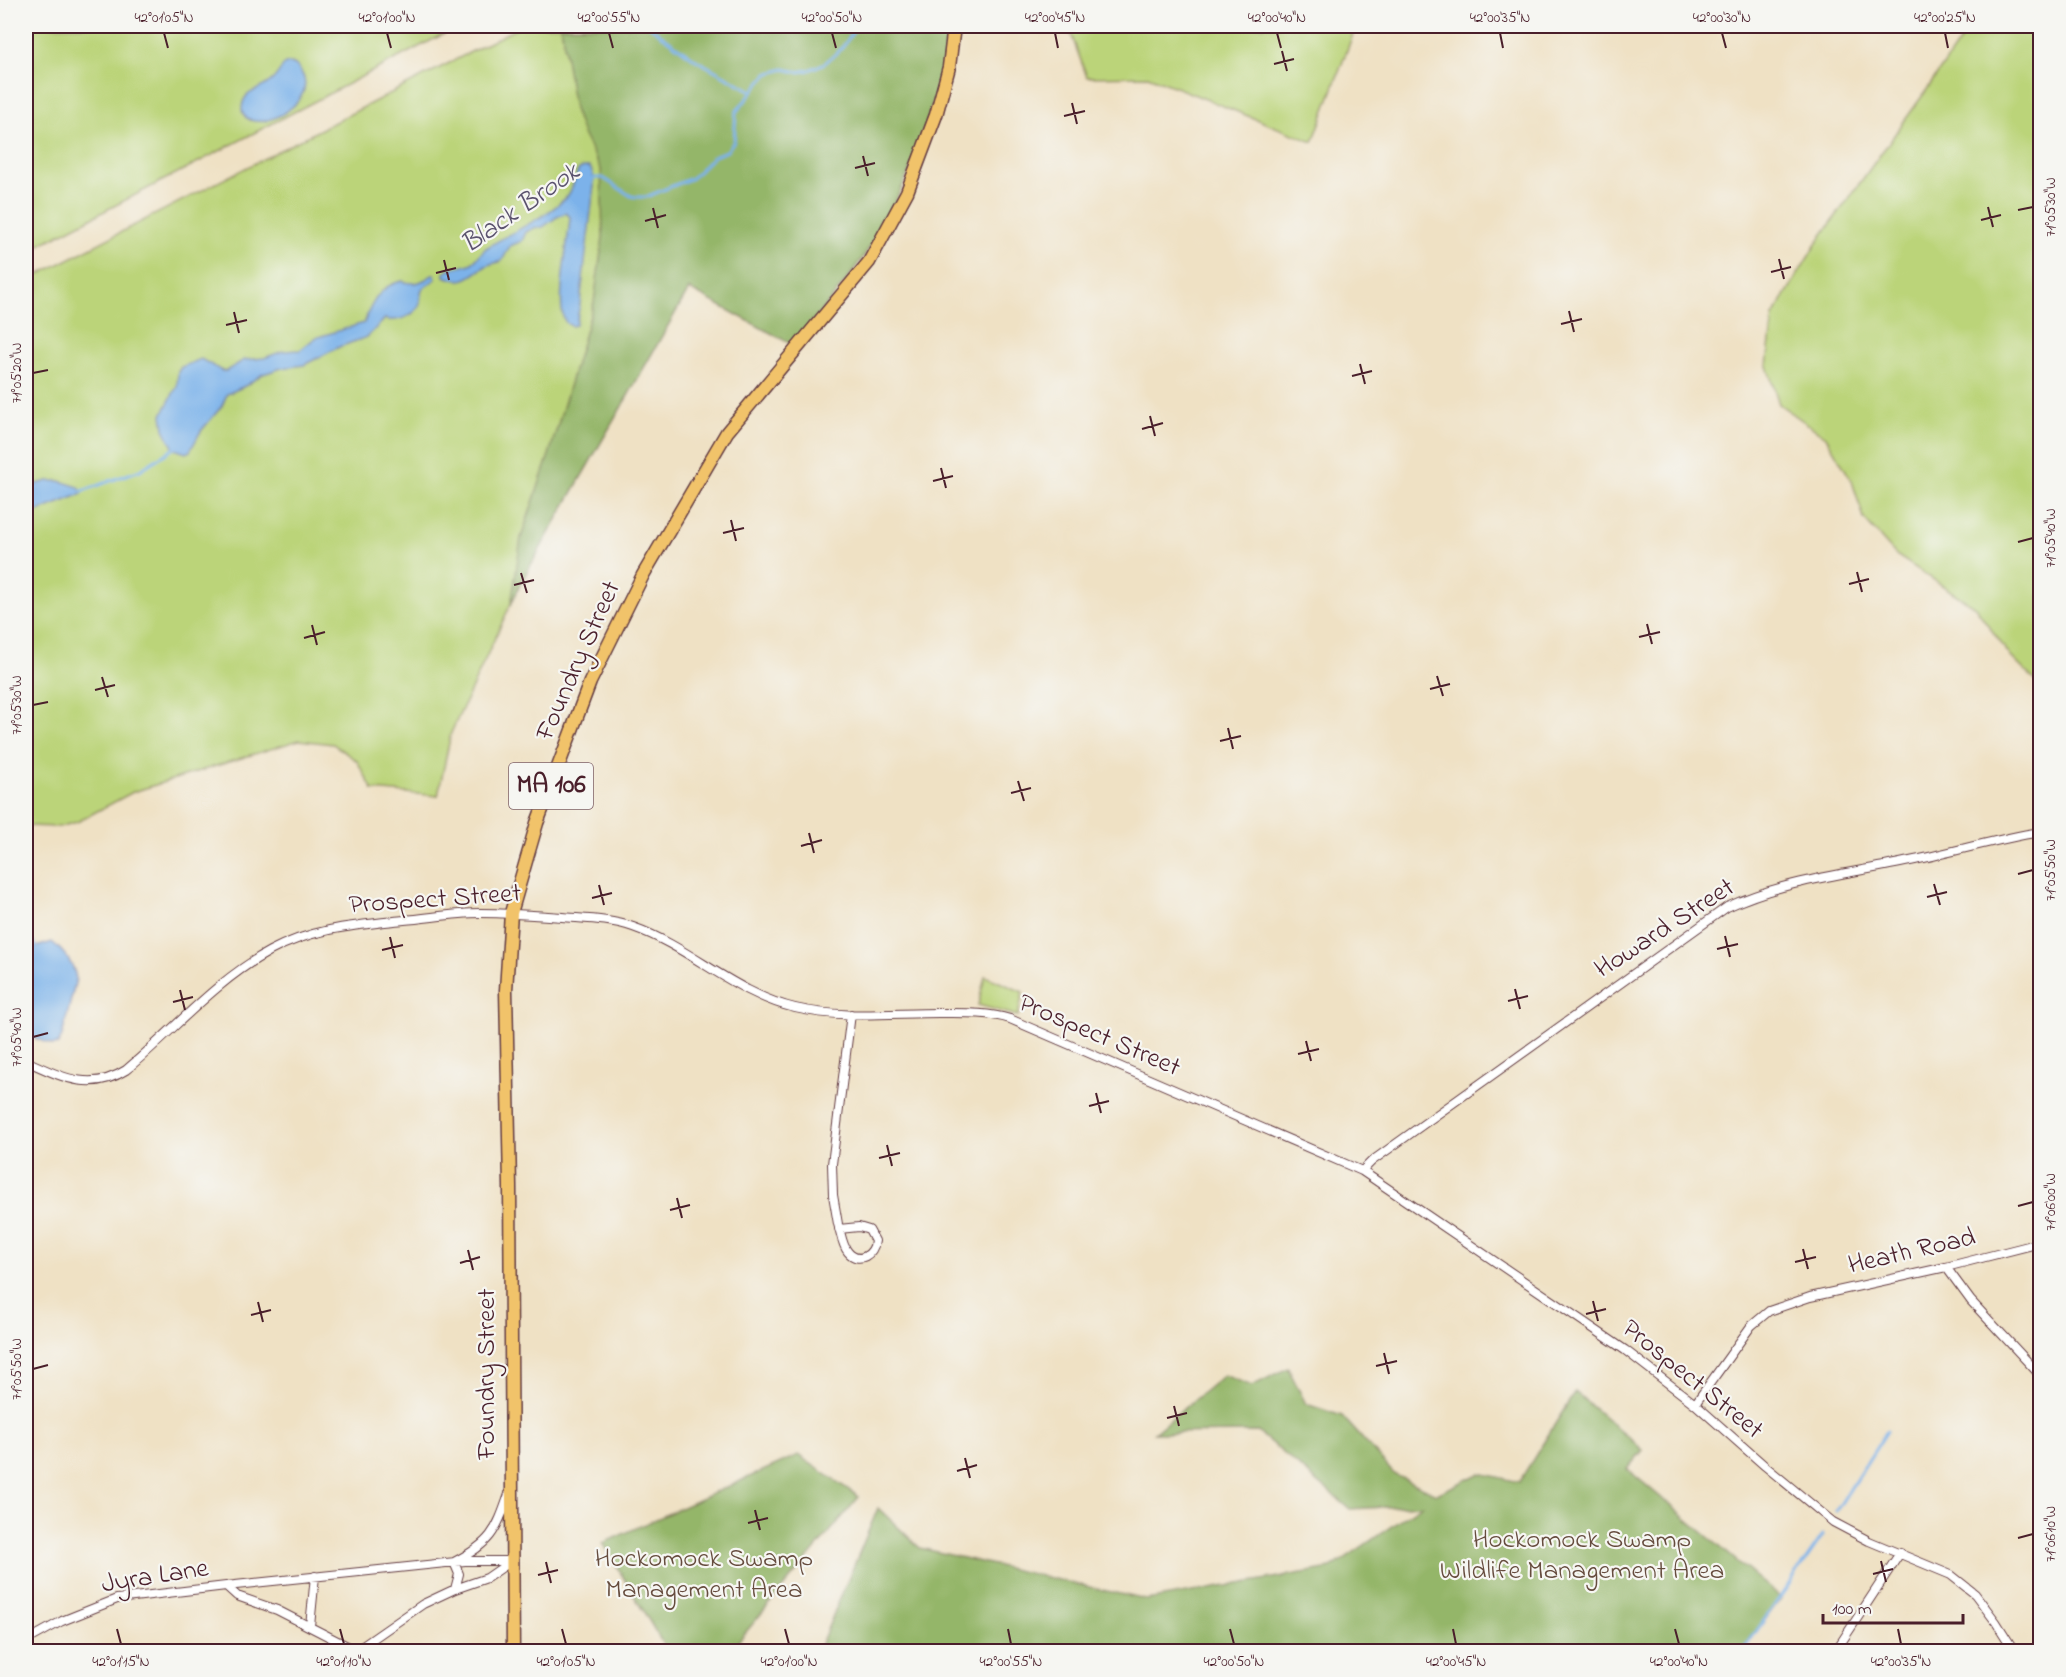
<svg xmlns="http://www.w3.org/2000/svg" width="2066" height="1677" viewBox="0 0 2066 1677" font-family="'Indie Flower',sans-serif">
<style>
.green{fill:#bbd479;stroke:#827a52;stroke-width:1.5}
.forest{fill:#94b669;stroke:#6f6a4a;stroke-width:1.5}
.water{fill:#7bb2ea;stroke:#62688a;stroke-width:1.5}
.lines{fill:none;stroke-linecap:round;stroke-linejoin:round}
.stream{stroke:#7bb2ea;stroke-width:3}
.minor-casing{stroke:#633c42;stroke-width:10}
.primary-casing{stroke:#633c42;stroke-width:15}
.minor{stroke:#fff;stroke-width:8}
.primary{stroke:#f1c36a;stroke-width:12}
.ticks{fill:none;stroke:#4a1f2b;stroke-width:2}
.labels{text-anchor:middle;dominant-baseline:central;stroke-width:4.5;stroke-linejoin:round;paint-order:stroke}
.shield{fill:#f6f6f2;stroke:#7e6067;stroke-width:1.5}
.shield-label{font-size:26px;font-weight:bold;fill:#4a1f2b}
.street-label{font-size:27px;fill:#4a1f2b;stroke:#f6f6f2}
.park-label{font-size:27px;fill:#664c3e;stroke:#f6f6f2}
.water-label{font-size:28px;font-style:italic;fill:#5b526e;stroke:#f6f6f2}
.neatline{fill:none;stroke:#4a1f2b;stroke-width:2}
.ticks-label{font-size:15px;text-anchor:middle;fill:#4a1f2b}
</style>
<rect width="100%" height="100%" fill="#f6f6f2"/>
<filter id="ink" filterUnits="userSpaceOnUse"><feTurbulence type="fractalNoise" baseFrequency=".0167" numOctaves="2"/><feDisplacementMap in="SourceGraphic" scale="12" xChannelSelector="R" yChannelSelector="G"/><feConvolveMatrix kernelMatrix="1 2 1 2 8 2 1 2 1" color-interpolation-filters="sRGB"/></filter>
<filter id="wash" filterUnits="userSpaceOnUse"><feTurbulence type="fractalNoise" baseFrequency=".008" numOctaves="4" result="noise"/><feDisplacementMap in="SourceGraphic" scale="24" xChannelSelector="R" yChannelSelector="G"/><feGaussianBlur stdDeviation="1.35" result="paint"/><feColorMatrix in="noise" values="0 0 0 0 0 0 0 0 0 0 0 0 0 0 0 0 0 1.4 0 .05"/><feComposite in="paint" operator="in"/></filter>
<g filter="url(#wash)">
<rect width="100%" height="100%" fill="#efe1c4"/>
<!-- green -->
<path class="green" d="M26,26H459L26,252Z
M521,26H949C935,109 907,187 862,259L689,289L521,582L451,733L438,796L373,790L357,761L333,744L299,740L133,792L77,822L59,827L26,826V281Z
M1035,26H1356L1313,142L1148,76L1087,77L1071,34Z
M1970,26H2040V686L2011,657L1975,607L1896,555L1864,519L1852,481L1826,437L1779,404L1767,366L1773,316L1816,244L1928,88Z
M985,976L1023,992L1018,1016L978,1005Z"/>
<!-- forest -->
<path class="forest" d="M561,26H949C936,113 904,204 851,274C832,299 812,322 793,345L689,289L521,582L511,605L521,538L549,455L594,302L603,237L601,169L583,134L574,109Z
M1288,1368L1306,1404L1342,1416L1395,1475L1437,1494L1480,1473L1519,1482L1575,1392L1643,1450L1627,1469L1781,1598L1742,1651H818L878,1508L920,1548L1146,1600L1331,1568L1422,1505L1350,1509L1258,1432L1154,1433L1224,1375L1252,1386Z
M798,1455L859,1497L730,1651H667L603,1543Z"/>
<!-- water -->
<path class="water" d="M291,63C297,65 298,67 301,72C322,104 249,140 242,110C242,89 260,92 272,80C277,76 280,69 285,64Z
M584,167H590L593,174L594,186L580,304L576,325L572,326C568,324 567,325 565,321C555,305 569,238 570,217L566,213L557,217L543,227L534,228L526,232L522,241L510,246L502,261C497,263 492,263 488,265C469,275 468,286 444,276V273C453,266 461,268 470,264C477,261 480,253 486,248C511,232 549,217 568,195C574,187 574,177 579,169Z
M434,274L436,279L423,288C419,294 422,302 418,308C411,317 395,323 385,319L367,337L339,347L304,365L282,368L263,374L245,386L227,394L222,406L201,431L190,451L186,453L174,449L164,429L162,415L177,386L178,372L181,367L201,359L222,371H226L244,360L264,358L283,351L300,350L315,338L364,323C371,304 380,285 402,281C416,286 423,281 434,274Z
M48,481H60L79,487L82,494L26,516V487Z
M52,942C63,951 75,965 76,979L62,1036L58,1044L53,1045L26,1035V954L36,947Z"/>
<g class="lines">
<!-- stream -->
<path class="stream" d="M649,26L696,60L752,91
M592,181L594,178H603L631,196L636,197H646L692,178L714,156L727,151L734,141L736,112L767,74L784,69L798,72L809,70L825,63L842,48L857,26
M80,492L140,470L176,447
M26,931L36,947
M1836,1511L1887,1431
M1742,1652L1823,1535"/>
</g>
</g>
<g filter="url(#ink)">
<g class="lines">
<defs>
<path id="minor" d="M26,1061C60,1076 90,1093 126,1070C173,1031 215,981 270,951C312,928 357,925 404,920C429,918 455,913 480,913C508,913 535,915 562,917C586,919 610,919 633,927C690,947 735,994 795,1008C842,1019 892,1013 939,1013C963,1013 987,1012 1010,1019L1362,1171L1625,1350L1695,1404L1765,1466L1833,1522L1869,1541L1951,1575L1975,1594L1996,1622L2015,1652
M1362,1171L1372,1161L1727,907C1785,880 1848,874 1910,861C1954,852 1996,839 2040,832
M839,1229L859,1227L869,1230L875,1241C874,1254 859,1265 848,1252C842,1245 841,1233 838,1224L833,1195L832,1164L851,1014
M1946,1267L1971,1301L2040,1375
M1695,1404L1751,1326L1769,1311L1810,1297L1946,1267L2040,1243
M226,1586L465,1561H512
M455,1589L459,1574L454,1562C491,1543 496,1532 509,1494
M310,1626L315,1576
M26,1641L62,1621L117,1599L226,1586L237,1596L277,1610L355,1650
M354,1652L423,1604L455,1589L487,1578L510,1562
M1835,1652L1900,1553"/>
<path id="primary" d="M513,1652L510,1186L506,990L511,913L537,823L590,682L643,575L727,432L869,262L907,192L936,115L949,67L954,26"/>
</defs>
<!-- minor casing -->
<use href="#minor" class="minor-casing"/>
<!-- primary casing -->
<use href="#primary" class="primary-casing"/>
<!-- minor -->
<use href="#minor" class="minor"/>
<!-- primary -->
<use href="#primary" class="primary"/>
</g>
</g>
<!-- ticks -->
<path class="ticks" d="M164,33L168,48M387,33L391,48M609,33L613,48M832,33L836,48M1055,33L1058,48M1277,33L1281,48M1500,33L1503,48M1722,33L1726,48M1945,33L1948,48M1282,51L1287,71M1274,64L1294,59M1072,103L1077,124M1064,116L1085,111M863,156L868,176M855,168L875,163M1988,207L1993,227M653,208L658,228M2018,210L2033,207M1981,220L2001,215M645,221L666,215M1779,259L1784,279M444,260L449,280M1771,272L1791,267M436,273L456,268M1569,311L1574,332M234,312L239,333M1561,324L1582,319M226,325L247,320M1360,364L1365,384M33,373L48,370M1352,376L1372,371M1150,416L1155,436M1142,429L1163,423M941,468L946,488M933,481L953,476M731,520L736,541M723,533L744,528M2018,542L2033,538M1857,572L1862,592M521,573L527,593M1849,584L1869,579M514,585L534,580M1647,624L1652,644M312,625L317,645M1639,637L1660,632M304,638L325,632M1437,676L1443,696M102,677L108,697M1430,689L1450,684M95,690L115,685M33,705L48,702M1228,728L1233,749M1220,741L1241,736M1018,781L1024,801M1011,793L1031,788M809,833L814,853M801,846L822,840M2018,874L2033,870M1934,884L1940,905M599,885L604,905M1927,897L1947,892M592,898L612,893M1725,936L1730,957M390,937L395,958M1717,949L1738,944M382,950L403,945M1515,989L1520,1009M180,990L185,1010M1508,1001L1528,996M173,1002L193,997M33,1037L48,1033M1306,1041L1311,1061M1298,1054L1319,1049M1096,1093L1101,1113M1089,1106L1109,1101M887,1145L892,1166M879,1158L900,1153M677,1198L682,1218M2018,1206L2033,1202M670,1210L690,1205M1803,1249L1808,1269M468,1250L473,1270M1795,1262L1816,1257M460,1263L480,1257M1593,1301L1598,1321M258,1302L263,1322M1586,1314L1606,1309M251,1315L271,1310M1384,1353L1389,1374M1376,1366L1397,1361M33,1369L48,1365M1174,1406L1179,1426M1167,1418L1187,1413M965,1458L970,1478M957,1471L977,1465M755,1510L760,1530M748,1523L768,1518M2018,1538L2033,1534M1881,1561L1886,1582M546,1562L551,1583M1873,1574L1893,1569M538,1575L558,1570M117,1629L121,1644M340,1629L344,1644M562,1629L566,1644M785,1629L789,1644M1008,1629L1011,1644M1230,1629L1234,1644M1453,1629L1456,1644M1675,1629L1679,1644M1898,1629L1901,1644"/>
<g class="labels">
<!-- shield labels -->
<rect class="shield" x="509" y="763" width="84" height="46" rx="4.5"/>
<g class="shield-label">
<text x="551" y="786">MA 106</text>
</g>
<!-- street labels -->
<g class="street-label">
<text transform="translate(579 661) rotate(-66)">Foundry Street</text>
<text transform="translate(435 900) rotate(-4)">Prospect Street</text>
<text transform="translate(1665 929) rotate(-33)">Howard Street</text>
<text transform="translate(1099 1036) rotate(23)">Prospect Street</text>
<text transform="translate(1912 1252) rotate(-13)">Heath Road</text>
<text transform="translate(487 1374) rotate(-90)">Foundry Street</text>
<text transform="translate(1692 1380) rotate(39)">Prospect Street</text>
<text transform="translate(155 1577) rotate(-9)">Jyra Lane</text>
</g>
<!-- park labels -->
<g class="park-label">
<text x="1582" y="1540">Hockomock Swamp<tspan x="1582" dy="31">Wildlife Management Area</tspan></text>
<text x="704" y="1559">Hockomock Swamp<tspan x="704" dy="31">Management Area</tspan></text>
</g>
<!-- water labels -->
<g class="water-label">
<text transform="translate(521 209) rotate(-35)">Black Brook</text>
</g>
</g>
<!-- margin -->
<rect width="2066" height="1677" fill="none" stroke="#f6f6f2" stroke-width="66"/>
<!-- scale -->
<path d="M1823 1614v9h140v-9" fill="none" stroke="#4a1f2b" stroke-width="3"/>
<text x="1832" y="1614" font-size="18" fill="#4a1f2b" stroke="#f6f6f2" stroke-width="4.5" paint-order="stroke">100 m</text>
<rect x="33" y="33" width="2000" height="1611" class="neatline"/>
<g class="ticks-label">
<text x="164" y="22">42°01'05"N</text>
<text x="387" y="22">42°01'00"N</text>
<text x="609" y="22">42°00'55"N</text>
<text x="832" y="22">42°00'50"N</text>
<text x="1055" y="22">42°00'45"N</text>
<text x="1277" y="22">42°00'40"N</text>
<text x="1500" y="22">42°00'35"N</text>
<text x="1722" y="22">42°00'30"N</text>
<text x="1945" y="22">42°00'25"N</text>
<text transform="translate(2050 207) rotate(-90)" y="5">71°05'30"W</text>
<text transform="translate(16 373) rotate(-90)" y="5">71°05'20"W</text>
<text transform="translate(2050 538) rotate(-90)" y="5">71°05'40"W</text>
<text transform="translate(16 705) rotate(-90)" y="5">71°05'30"W</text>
<text transform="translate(2050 870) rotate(-90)" y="5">71°05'50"W</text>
<text transform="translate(16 1037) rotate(-90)" y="5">71°05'40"W</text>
<text transform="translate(2050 1202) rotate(-90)" y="5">71°06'00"W</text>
<text transform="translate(16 1369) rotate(-90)" y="5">71°05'50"W</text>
<text transform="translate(2050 1534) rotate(-90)" y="5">71°06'10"W</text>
<text x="121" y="1666">42°01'15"N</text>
<text x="344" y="1666">42°01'10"N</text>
<text x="566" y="1666">42°01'05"N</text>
<text x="789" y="1666">42°01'00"N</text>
<text x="1011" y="1666">42°00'55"N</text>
<text x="1234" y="1666">42°00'50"N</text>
<text x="1456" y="1666">42°00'45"N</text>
<text x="1679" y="1666">42°00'40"N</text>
<text x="1901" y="1666">42°00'35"N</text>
</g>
</svg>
